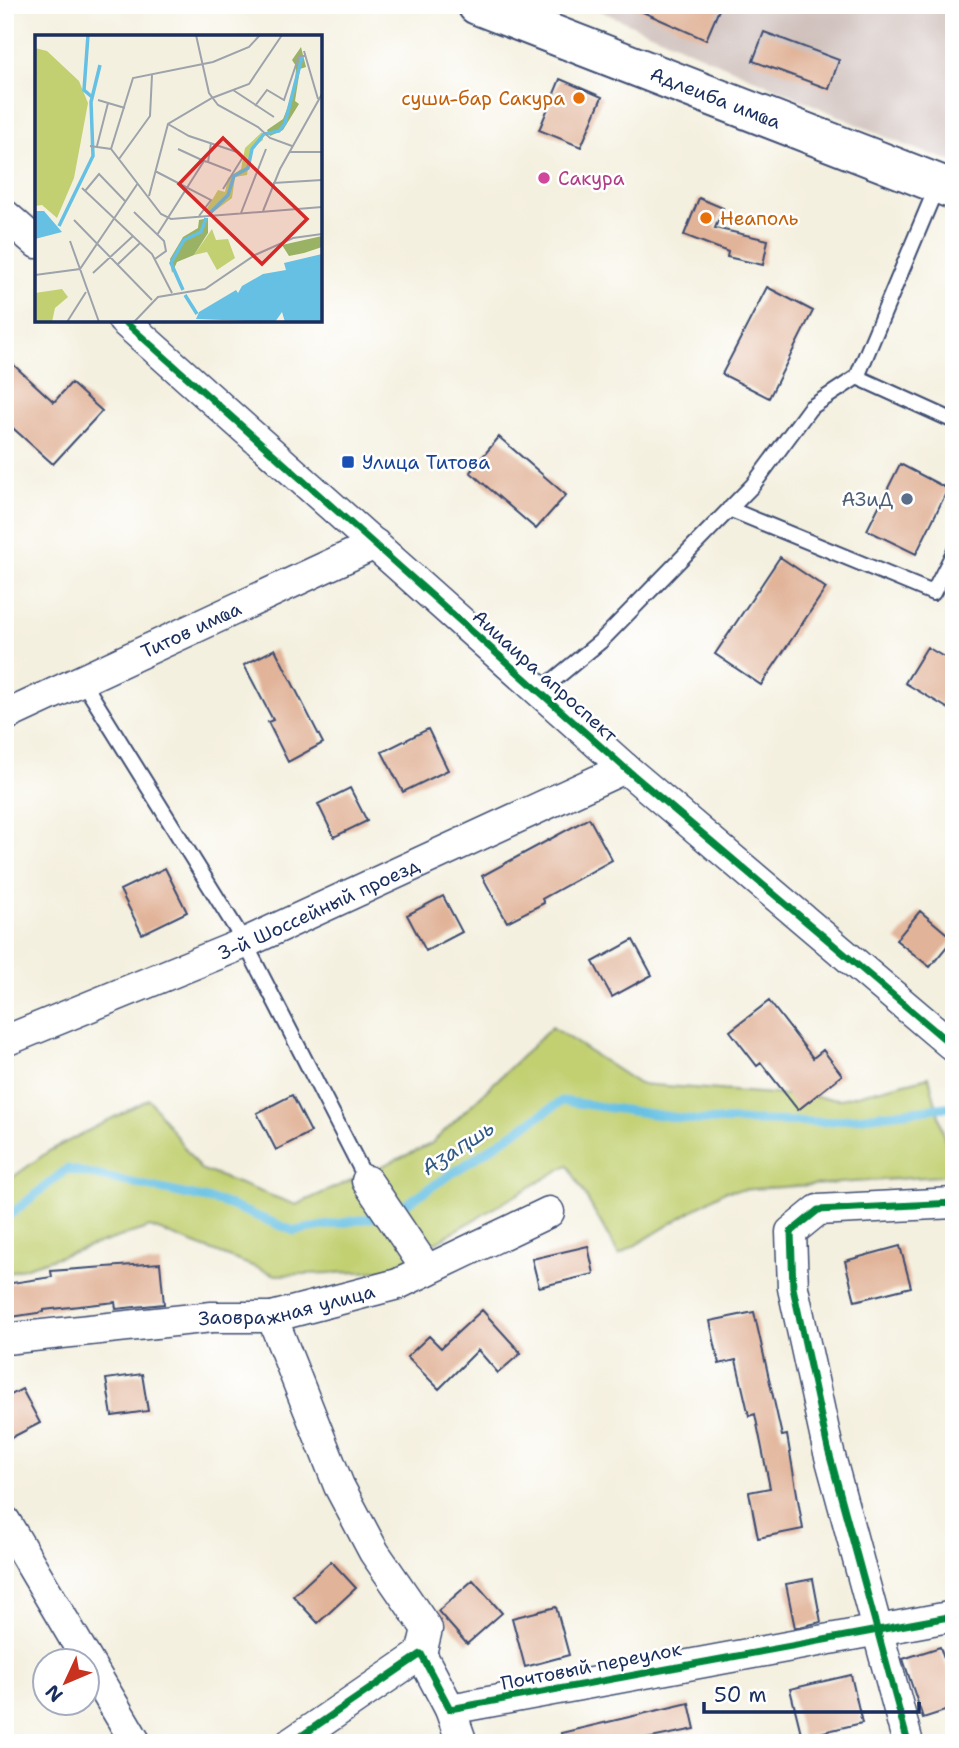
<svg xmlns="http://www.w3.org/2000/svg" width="959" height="1748" viewBox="0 0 959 1748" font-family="'Shantell Sans',sans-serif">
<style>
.industrial{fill:#cfc0bb}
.green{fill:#c2d072;stroke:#6e8068;stroke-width:2}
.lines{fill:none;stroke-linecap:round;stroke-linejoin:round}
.stream{stroke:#65c0e3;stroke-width:9}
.building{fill:#e1b398}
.service-casing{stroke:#3c4c71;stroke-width:18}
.minor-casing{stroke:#3c4c71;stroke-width:33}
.secondary-casing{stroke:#3c4c71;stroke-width:42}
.service{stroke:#fff;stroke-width:14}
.minor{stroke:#fff;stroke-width:30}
.secondary{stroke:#fff;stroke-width:38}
.cycleway-casing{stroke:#fff;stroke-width:11}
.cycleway{stroke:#00873e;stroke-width:7}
.food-dot{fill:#e8710a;stroke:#fff;stroke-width:2.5}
.hotel-dot{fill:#d1479c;stroke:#fff;stroke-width:2.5}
.transit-dot{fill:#1a4fb4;stroke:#fff;stroke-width:2.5}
.service-dot{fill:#5c6f8a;stroke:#fff;stroke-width:2.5}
.labels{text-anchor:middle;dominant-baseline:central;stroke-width:5;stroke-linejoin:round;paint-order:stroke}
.food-label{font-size:19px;fill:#c56008;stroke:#fff;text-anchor:end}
.street-label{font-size:19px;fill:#1b2f5e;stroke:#fff}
.hotel-label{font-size:19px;fill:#b23c85;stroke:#fff;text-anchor:start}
.transit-label{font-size:19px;fill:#164399;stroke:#fff;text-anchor:start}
.service-label{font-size:19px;fill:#4e5e75;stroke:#fff;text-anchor:end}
.water-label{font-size:21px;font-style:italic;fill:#315a86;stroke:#fff}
.inset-river{fill:none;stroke:#65c0e3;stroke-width:3.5}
.inset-road{fill:none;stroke:#9da3ab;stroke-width:2}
.view{fill:#d62828;fill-opacity:0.15;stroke:#d62828;stroke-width:3.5}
.inset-edge{fill:none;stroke:#1b2f5e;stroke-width:3.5}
</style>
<rect width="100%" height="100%" fill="#fff"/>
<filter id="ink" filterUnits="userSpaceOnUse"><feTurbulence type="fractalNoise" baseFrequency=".0143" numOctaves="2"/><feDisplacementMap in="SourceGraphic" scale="14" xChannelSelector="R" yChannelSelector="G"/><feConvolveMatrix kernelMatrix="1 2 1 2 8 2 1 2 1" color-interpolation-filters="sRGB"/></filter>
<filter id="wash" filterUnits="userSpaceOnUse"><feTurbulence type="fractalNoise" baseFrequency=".00686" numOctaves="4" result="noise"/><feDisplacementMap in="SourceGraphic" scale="28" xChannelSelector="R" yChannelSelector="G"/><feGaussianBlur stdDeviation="1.57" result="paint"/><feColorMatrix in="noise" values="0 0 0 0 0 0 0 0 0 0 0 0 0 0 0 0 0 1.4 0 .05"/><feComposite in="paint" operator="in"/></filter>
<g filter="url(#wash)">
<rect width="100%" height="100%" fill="#f4f0df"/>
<!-- industrial -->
<path class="industrial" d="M587,5H954V162L904,145Z"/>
<!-- green -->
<path class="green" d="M552,1027L639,1084L841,1099L929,1077L954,1175L725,1191L619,1255L568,1165L386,1271L276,1275L150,1227L5,1274V1183L49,1151L149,1099L200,1169L296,1205L431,1144Z"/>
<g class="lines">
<!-- stream -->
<path class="stream" d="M5,1219L67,1169L221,1202L294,1231L389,1215L562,1101L694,1120L823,1122L954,1106"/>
</g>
<g id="blocks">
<!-- building -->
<path class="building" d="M627,5H721L706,40Z
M764,32L839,60L829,89L753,61Z
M560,79L602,97L581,147L539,130Z
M699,198L723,208L715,228L768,240L763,265L727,257L728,252L684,235Z
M767,287L813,311L769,398L722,374Z
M5,357L54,402L71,383L102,411L53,464L5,421Z
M499,437L566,495L536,529L470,472Z
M900,464L948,489L916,554L867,530Z
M780,557L826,588L761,685L715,654Z
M927,647L954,663V712L905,683Z
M275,649L323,743L288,762L268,722L273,720L244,665Z
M428,729L448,770L403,792L382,752Z
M350,788L367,821L334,837L318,804Z
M589,818L612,860L542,899L544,903L507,922L482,876Z
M165,868L187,912L142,934L120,890Z
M443,896L462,932L426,951L407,915Z
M920,911L953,939L930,967L896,940Z
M633,940L652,975L612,997L593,962Z
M769,1001L813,1058L823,1050L842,1075L798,1110L761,1063L757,1066L730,1031Z
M292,1095L311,1132L276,1150L257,1113Z
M588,1246L594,1274L539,1287L532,1259Z
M900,1246L911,1287L855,1301L845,1261Z
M160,1263L164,1304L116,1309L115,1302L44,1310V1312L5,1318V1284L52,1277L51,1271Z
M482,1310L521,1353L498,1373L478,1350L439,1389L407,1357L429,1336L441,1348Z
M754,1312L782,1436L787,1435L803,1529L758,1538L749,1492L770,1488L755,1414L749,1416L736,1360L719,1364L710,1321Z
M142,1374L148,1411L112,1416L106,1379Z
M22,1389L40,1423L5,1441V1398Z
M331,1561L356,1588L318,1623L293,1596Z
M813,1579L821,1622L795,1628L786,1584Z
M473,1580L502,1613L467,1644L438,1611Z
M556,1607L569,1655L525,1667L512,1618Z
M940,1647L954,1689V1708L923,1718L903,1659Z
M851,1675L862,1723L802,1737L790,1689Z
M689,1703L695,1729L627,1743H562L561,1733Z"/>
</g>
</g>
<g filter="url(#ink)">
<use href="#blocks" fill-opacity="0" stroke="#3c4c71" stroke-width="2"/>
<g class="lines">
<defs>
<path id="service" d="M857,377L954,421
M729,509L933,593L954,552
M83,682L245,943L367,1181
M539,692L601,641L753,485L810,408L857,377L937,186"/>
<g id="minor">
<path d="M5,215L37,243"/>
<path d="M123,320L625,768L954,1047"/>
<path id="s1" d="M5,716L375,544"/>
<path id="s2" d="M5,1041L245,943L625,768"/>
<path d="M367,1181L427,1270"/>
<path d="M272,1317L339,1486L374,1552L427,1629L421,1654"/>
<path id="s3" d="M5,1339L212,1317H272L398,1284L549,1212"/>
<path d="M5,1521L136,1743"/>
<path d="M450,1709L462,1743"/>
<path d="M291,1743L421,1654L450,1709L954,1616"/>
<path d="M908,1743L828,1449L793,1288L791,1232L818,1210L954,1203"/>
</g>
<g id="secondary">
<path id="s4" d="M477,5L954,190"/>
</g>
</defs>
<!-- service casing -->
<use href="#service" class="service-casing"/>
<!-- minor casing -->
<use href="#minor" class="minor-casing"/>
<!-- secondary casing -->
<use href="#secondary" class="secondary-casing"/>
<!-- service -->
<use href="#service" class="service"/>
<!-- minor -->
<use href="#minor" class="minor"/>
<!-- secondary -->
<use href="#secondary" class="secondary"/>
<defs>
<path id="cycleway" d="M123,320L625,768L954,1047
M291,1743L421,1654L450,1709L954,1616
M908,1743L828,1449L793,1288L791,1232L818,1210L954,1203"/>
</defs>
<!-- cycleway casing -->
<use href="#cycleway" class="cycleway-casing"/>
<!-- cycleway -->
<use href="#cycleway" class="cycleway"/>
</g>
</g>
<!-- markers -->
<g class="food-dot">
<circle cx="579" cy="98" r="7"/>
<circle cx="706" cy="218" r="7"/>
</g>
<circle class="hotel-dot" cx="544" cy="178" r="7"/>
<rect class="transit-dot" x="341" y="455" width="14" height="14" rx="3.5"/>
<circle class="service-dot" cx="907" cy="499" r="7"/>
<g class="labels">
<!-- food labels -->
<g class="food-label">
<text x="565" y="98">суши-бар Сакура</text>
<text x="720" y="218" text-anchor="start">Неаполь</text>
</g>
<!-- street labels -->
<g class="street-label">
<text stroke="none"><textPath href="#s4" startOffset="256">Адлеиба имҩа</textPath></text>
<text stroke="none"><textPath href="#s1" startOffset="205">Титов имҩа</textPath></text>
<text transform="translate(545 676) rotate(42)">Аииаира апроспект</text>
<text stroke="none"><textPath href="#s2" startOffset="340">3-й Шоссейный проезд</textPath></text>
<text stroke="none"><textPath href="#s3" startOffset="284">Заовражная улица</textPath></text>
<text transform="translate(591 1666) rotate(-11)">Почтовый переулок</text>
</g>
<!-- hotel labels -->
<g class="hotel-label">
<text x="558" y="178">Сакура</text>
</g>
<!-- transit labels -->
<g class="transit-label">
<text x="362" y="462">Улица Титова</text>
</g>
<!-- service labels -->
<g class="service-label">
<text x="893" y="499">АЗиД</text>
</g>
<!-- water labels -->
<g class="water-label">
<text transform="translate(458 1148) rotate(-33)">Аӡаԥшь</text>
</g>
</g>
<!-- overview -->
<g transform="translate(35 35)">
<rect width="287" height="287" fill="#f4f0df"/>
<path d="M0,13L12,16L44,46L53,68L39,143L22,183L7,170L0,171ZM227,97L228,105L216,114L212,140L200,142L197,163L177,178L171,175L183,155L190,157L193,143L206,134L210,113ZM177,194L181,205L193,204L200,223L182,235L172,217L159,220ZM27,254L33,262L20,273L17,287H0V258Z" fill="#c2d072"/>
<path d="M266,12L271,32L265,34L260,66L264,69L248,95L235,101L232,95L248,84L260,54L261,31L257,25ZM173,183V198L159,220L142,227L137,238L135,224L148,202L163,193L164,185ZM287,201V212L269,218L254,221L247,210Z" fill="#99b264"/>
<path d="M0,176H9L27,197L0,204ZM287,219V287H250L247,277L240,287L161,284L164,277L201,255L203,258L207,251L228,239L251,235L249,228Z" fill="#65c0e3"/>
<path class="inset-river" d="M53,0L49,55L57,62M174,179L193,160L199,141L213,133L217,114L229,99L244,96L250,88L267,22M24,191L58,121L56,67L65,30M148,255L136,228L149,205L166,197L171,183M150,260L162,279"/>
<path class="inset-road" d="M161,0L174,58L183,70L223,92L235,103L257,111M269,16L283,64M198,55L239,82M63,65L90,73M220,71L232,55L249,65L264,21H270M133,89L154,101L205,118M55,111L76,114L126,179L136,184L287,172M62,111L73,68M76,114L98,43L178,27L214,12L225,0M143,114L169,126M254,117H287M84,124L115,81L117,40M173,127L196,136M120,136L176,165L164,181M238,148L287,145M47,153L117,219L137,258M188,154L208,122M50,156L64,139L90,166M114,161L133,89L177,63L214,49L247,0M228,176L245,134L287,59M99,177L129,206L131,216L120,224M206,178L231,114M39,185L117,265M122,200L169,126L173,127L176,108M35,206L64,287M83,229L105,208M58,238L98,201M0,240L45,234L103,148M32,287L51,257M99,287L123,262L170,254L220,220L258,203L287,199"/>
<path class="view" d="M188,103L272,184L227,229L144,149Z"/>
<rect width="287" height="287" class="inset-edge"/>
</g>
<!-- margin -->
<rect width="959" height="1748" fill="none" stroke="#fff" stroke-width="28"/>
<!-- north arrow -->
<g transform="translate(66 1682) rotate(226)"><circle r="33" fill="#ffffff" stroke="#a4acbf" stroke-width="2"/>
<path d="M0-5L12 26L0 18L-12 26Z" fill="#c8321e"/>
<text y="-10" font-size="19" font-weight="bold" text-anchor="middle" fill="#1b2f5e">N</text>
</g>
<!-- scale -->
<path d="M704 1702v10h215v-10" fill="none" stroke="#1b2f5e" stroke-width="3.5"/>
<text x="714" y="1702" font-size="21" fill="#1b2f5e" stroke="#ffffff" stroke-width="5" paint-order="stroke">50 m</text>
</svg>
